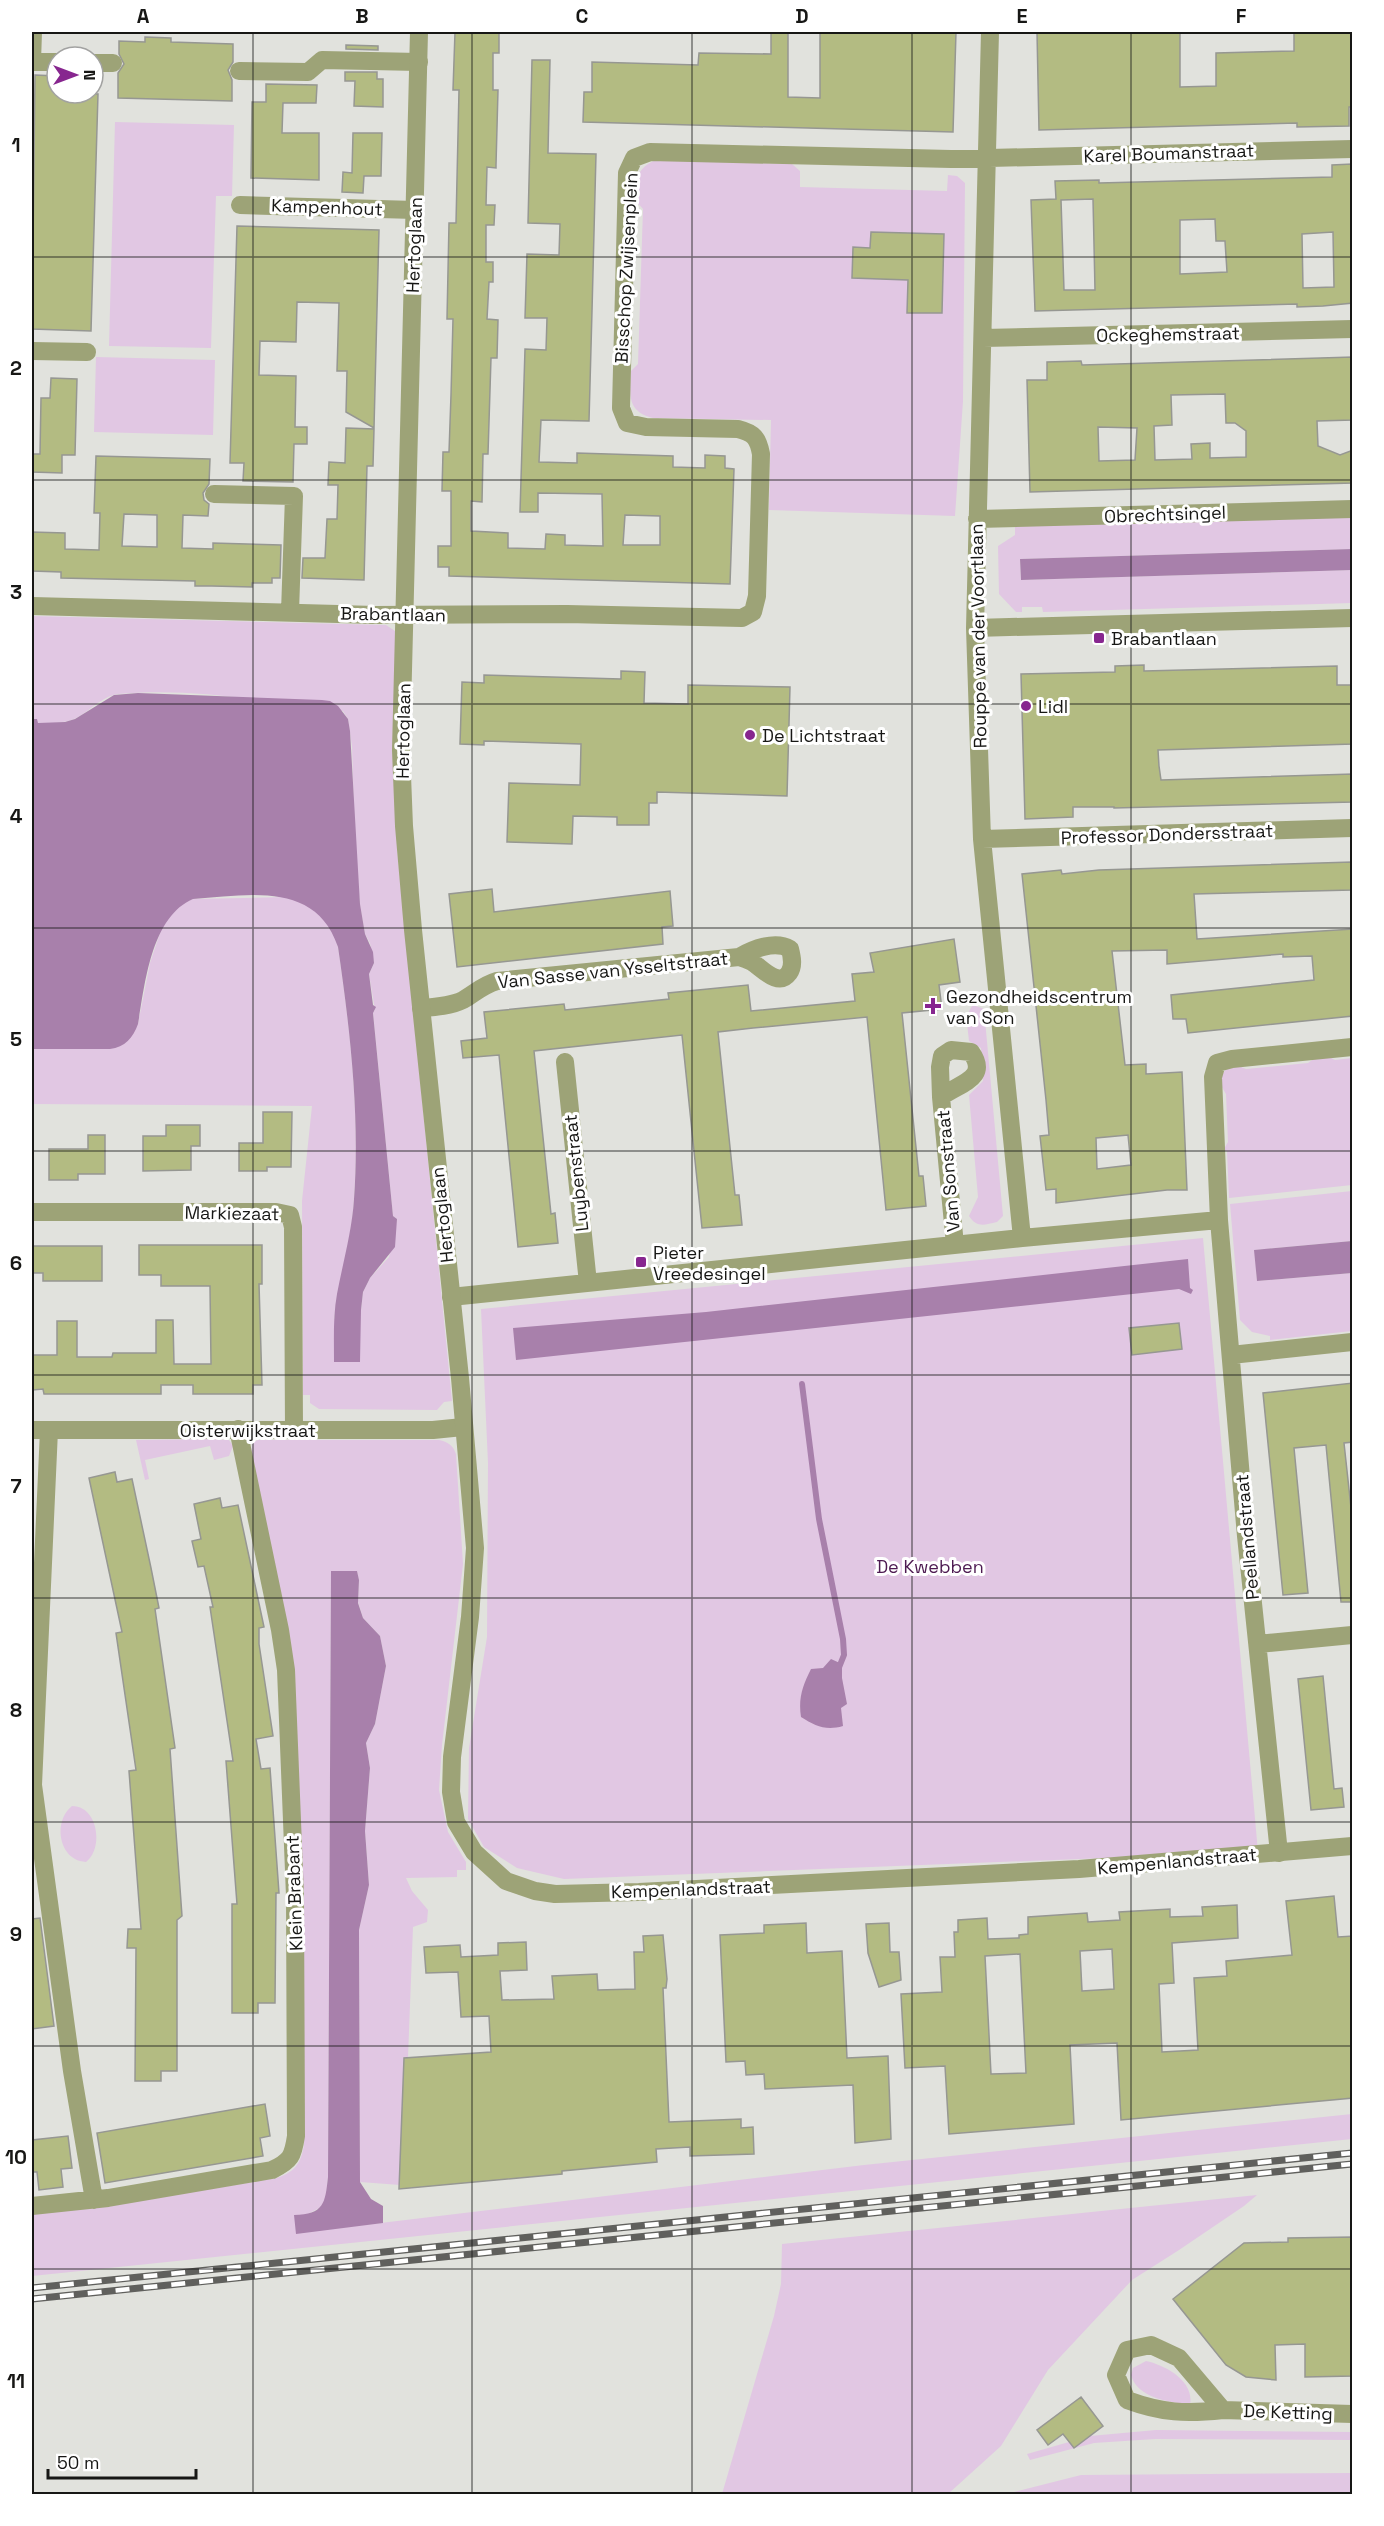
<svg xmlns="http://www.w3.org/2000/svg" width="1384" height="2526" viewBox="0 0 1384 2526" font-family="'Space Grotesk',sans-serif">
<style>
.green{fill:#e1c7e3}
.water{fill:#a880ab}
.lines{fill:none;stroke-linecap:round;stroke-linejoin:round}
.stream{stroke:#a880ab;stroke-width:6}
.building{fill:#b3bb82;stroke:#969792;stroke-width:1.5;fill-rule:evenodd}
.minor{stroke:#9da377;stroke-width:18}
.tertiary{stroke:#9da377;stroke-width:18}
.rail-casing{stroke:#60605d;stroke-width:7}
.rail{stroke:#fff;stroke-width:4.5;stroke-dasharray:14;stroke-linecap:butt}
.grid{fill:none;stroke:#171715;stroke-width:1.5;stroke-opacity:0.55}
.poi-dot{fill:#87268f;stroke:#fff;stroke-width:2}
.labels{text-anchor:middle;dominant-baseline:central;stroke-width:6;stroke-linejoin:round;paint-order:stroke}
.street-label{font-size:18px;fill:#171715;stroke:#fff}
.poi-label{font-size:18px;fill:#171715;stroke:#fff;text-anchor:start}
.park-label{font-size:18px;fill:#4e1b52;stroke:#fff}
.neatline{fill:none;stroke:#171715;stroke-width:2}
.grid-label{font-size:20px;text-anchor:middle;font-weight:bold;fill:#171715}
</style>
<rect width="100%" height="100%" fill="#e1e2dd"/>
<!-- green -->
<path class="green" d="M115,122L234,125L232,196H216L211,348L109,346Z
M656,160L792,164L800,171V187L947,191L948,175L957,176L965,183L963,401L955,516L769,510L771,420L653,418C626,411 630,394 631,371L638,364L643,209L635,200C635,181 636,168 656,160Z
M96,357L215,360L213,435L94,432Z
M1352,516V549L1020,559L1021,580L1352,570V603L1043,612L1042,607H1022V612H1016L999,594L998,546L1015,535V526Z
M32,616L386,625L395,631L397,849L452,1401L444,1402L437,1410L319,1409L310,1403V1395H303L302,1201L312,1106L32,1104V1049H110L138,1024L150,963L163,924L182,903L193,899L286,897L302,902L316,911L333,930L338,947C350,1029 360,1115 354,1198C352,1239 339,1279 334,1319L361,1310L363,1292L370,1278L389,1257L397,1219L393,1216L373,1012L375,1010L369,974L374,963L370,943L365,934L360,905L355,846L352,746L348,719L343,711C269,702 192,687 118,694C102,696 88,713 74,719C62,724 50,723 37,723V719H32Z
M973,1005L984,1009L1003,1216L997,1222C984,1225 977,1228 969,1216L978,1197L969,1095L983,1081L981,1048L969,1041C968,1029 964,1015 973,1005Z
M1327,1056L1335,1060L1352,1058V1185L1229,1198L1227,1151H1223L1228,1142L1226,1094L1220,1084C1222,1072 1224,1069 1236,1065L1246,1069L1308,1063L1315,1058Z
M1352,1191V1241L1255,1250L1257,1281L1352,1273V1331L1270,1340V1336L1252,1332L1240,1320L1230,1204Z
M1203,1238L1258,1852L564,1879L517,1868L484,1847L468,1819L469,1748L487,1637L488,1463L481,1309Z
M211,1439L229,1440L233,1446L229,1456L214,1460L210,1446L145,1460L149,1479L145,1480L136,1440Z
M258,1440H439C448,1442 453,1445 456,1454L463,1564L442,1745L439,1790L448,1832L466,1862V1870H457V1877L406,1878L412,1891L428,1910L427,1922L413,1927L404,2161L400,2185L360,2182L359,1930L369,1885L365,1831L370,1768L366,1743L375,1724L386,1666L380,1636L363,1618L358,1602L359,1580L357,1572H331L328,2177L326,2199L323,2206L306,2215L297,2233L864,2165L1352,2114V2139L32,2276V2214L104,2206L277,2178C295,2172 301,2163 304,2145L302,1868L251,1452L253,1442Z
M72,1806C98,1806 104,1848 86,1862C59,1861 52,1822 72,1806Z
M1257,2195L1244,2206L1179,2250L1132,2280L1048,2370L1001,2446L948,2494H722L774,2316L781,2284L782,2244Z
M1146,2361C1165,2365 1195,2381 1190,2405C1169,2402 1137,2398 1131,2375L1133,2368Z
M1156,2430L1352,2432V2440L1155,2439L1094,2443L1030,2460L1027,2454L1090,2436Z
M1352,2473V2494H1006L1081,2475Z"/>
<!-- water -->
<path class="water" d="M1352,549V570L1021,580L1020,559Z
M138,693L322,700L330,701L338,706L348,719L350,731L360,904L365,934L373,952L374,963L369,974L373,1005L376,1007L373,1013L393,1216L397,1219L395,1247L370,1278L363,1292L361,1310L360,1362H334C334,1339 333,1316 337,1294C343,1262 352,1231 354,1199C360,1116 350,1029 338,947C316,881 249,895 193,899C151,917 145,984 138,1024C133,1038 125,1047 110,1049H32V719H37L38,723L65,722L75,719L114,695Z
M1352,1241V1273L1257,1281L1254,1250Z
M1188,1259L1190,1288L1193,1290L1191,1294L1179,1289L516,1360L513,1328L706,1312Z
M331,1571H357L359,1580L358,1603L363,1618L380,1636L386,1666L375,1724L366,1743L370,1768L365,1831L369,1885L359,1930L360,2182L371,2199L383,2206V2223L296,2234L294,2215C324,2214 325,2204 328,2177Z
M831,1659L842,1664V1678L847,1704L841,1708L843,1726C826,1731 815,1726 801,1717C798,1698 803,1685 811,1669L823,1668Z"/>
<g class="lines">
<!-- stream -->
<path class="stream" d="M802,1384L819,1519L843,1639L844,1655L838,1670"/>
</g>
<!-- building -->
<path class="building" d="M455,32L499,33V53H493V90H498L496,165V168L487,167L486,205H495L494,225H486V262H493V282H489L487,319L498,320L497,358H491L488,454H483L482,502L471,501V531L508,533V548L545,549L546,534L565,535V545L603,546L602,494L538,493V512H520L525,349L546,350L547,318H525L527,254L559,255L560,224L528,223L532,60H550L548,153L596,154L592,311L589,421L541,420L539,462L577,463V453L673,456V467L705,468V455L725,456V468L734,469L730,584L449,576V567H438V546H451V491H442L443,452H449L451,395L453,319H447L449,223H456L459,90H453ZM625,515L660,516V545H623Z
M771,32H788V97L820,98V32H956L953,132L583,122L584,92H592V62L698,65L699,53L771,54Z
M1037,32H1180V87L1216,86V53L1294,51V32H1353V107H1349V126L1297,127V123L1039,130Z
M145,37L171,38V42L233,44V62L228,70L232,80V101L118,98V73L124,64L119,54V41L145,42Z
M346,45L378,46V50L346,49Z
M345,72H377V79H383V107L354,106L355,81H345Z
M35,75L57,76V93L98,94L91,331L32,329Z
M266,84L317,85L316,103H283L282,133H319V180L251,178L252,102H266Z
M353,133H382L381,176H364L363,193L342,192L343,172L352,173Z
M1352,164L1353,303L1323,306L1297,307V304L1035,311L1031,200L1056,199L1055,181L1099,180V183L1332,177V165ZM1093,199L1095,290H1064L1061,200ZM1215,219L1216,241H1225L1227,272L1180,274V220ZM1333,232L1334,287L1303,288L1302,234Z
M237,226L379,230L374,428L346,412L347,371H337L339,303L297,302L296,342L260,341L259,375L296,376L295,427H307V444H294L293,482L243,481L244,463H230Z
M871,232L944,234L942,313H907L908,280L852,278L853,247L870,248Z
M1353,357V420L1317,421L1318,446L1340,455L1353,450V483L1030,492L1027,380H1047V362L1081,361L1082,365ZM1225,394L1226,423H1235L1246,431V457L1210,458V443L1191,444L1192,459L1155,460L1154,426L1172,425L1171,395ZM1098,427L1137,428L1135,460L1099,461Z
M51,378L77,379L75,455H62V473L32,472V454H40L41,398H50Z
M346,428L374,429L373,466H367L364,580L302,578L303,558H325L327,519H337L338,485H328L329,462L345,463Z
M96,456L210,459L209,484L203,493L204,500L209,504L208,516L183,515L182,548L213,549V543L281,545L280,578H272V583H252V587L212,586H195V581L61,578V572L32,571V532L65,533V549L99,550L100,513H94ZM124,514L157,515V547L122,546Z
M1144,665V671L1337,666V685H1353V744L1158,750L1159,766L1161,780L1353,774V802L1114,808V807H1073V817L1025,819L1021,674L1115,672V666Z
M621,671L645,672L644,703L688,704V685L790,687L787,796L657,792V803H649V825H617V817L573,816L572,844L507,842L509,783L580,785L581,744L484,741V745L460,744L462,682L484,683V675L621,679Z
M1352,862V890L1194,894L1197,939L1353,929V1016L1188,1033L1186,1019H1173L1171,995L1314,980L1312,956L1283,957V954L1167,964V950L1112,951L1125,1065L1146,1064V1074L1182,1072L1187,1190H1167L1056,1203V1189L1046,1190L1040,1136L1049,1135L1046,1100L1022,874L1061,870L1062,874L1099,870ZM1128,1135L1131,1165L1097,1169L1096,1138Z
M492,889L494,912L670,891L673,926L662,927L663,944L457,967L449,894Z
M954,939L960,982L939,985L942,1009L902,1013L919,1176H923L926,1206L886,1210L867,1017L753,1028L718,1032L735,1195H739L742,1225L702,1228L682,1035L534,1051L551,1214L555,1213L558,1243L518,1247L499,1055L463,1058L461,1041L487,1038L484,1012L564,1004L565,1010L669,999L668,993L748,985L751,1011L855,1001L852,974L874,972L870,953Z
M263,1112H292L291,1167H267V1171H239V1143H263Z
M166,1125H200V1146H191V1170L143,1171V1136H166Z
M88,1135H105V1174H78V1180H49V1149H88Z
M139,1245H262V1284H259L262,1385H253V1394H193V1385H161V1394H44L43,1389L33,1390V1355H57V1321H77V1357H112L113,1353H156V1320H173L174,1364H211L210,1286H161V1275H139Z
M32,1246H102V1281H43V1273H32Z
M1179,1323L1182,1349L1132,1355L1129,1328Z
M1353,1383V1442L1344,1443L1353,1526V1602H1341L1326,1445L1294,1448L1308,1593L1283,1595L1263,1393Z
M115,1472L117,1482L132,1479L151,1568L159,1608L155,1609L175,1748L170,1749L182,1916L177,1920V2071H161V2081H135L136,1948H127L128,1929H141L129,1771L136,1770L116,1633L122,1632L89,1478Z
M220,1498L222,1508L238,1505L264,1627L259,1628V1644L273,1736L256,1739L261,1769L270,1768L279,1893H276L275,2003H258V2013H232V1904H237L226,1761H233L210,1607H213L204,1566L198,1567L192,1541L201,1539L194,1504Z
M1323,1676L1334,1789L1342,1788L1344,1807L1311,1810L1298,1679Z
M1334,1896L1338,1937L1353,1936V2098L1121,2120L1117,2043L1070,2045L1074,2124L949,2134L945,2066L905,2068L901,1994L942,1992L940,1957H955L954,1932H958V1920L987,1918L988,1939L1019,1938V1935L1028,1934V1917L1087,1913L1088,1922L1120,1920L1119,1912L1170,1909V1917L1203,1916L1202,1907L1237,1905L1238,1938L1172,1943L1174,1983L1159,1984L1162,2052L1198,2050L1194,1978L1227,1976L1226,1961L1292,1955L1286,1901ZM1112,1949L1114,1989L1082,1991L1080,1951ZM1020,1954L1026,2073L991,2074L985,1956Z
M40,1918L54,2026L32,2029V1919Z
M806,1923L807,1953L842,1951L847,2058L888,2056L891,2139L855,2143L853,2085L765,2089L764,2074L746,2075L745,2061L726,2062L720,1935L764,1933V1925Z
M889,1923L890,1952H899L901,1980L879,1987L868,1953L866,1924Z
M663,1935L667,1979L666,1988H663L669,2122L741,2119V2128L753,2127L754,2154L690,2156V2147L656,2149L657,2162L562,2171V2174L399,2189L404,2058L491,2052L489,2016L461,2017L458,1972L426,1973L424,1947L460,1945L461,1957L498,1955V1943L526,1942L527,1970L500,1971L502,2000L554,1999L552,1976L597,1974L598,1990L635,1989L634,1952H644L643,1936Z
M265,2104L270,2136L260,2138L263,2156L105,2183L97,2133Z
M68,2136L72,2168L61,2169L63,2187L39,2190L37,2172H32V2140Z
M1353,2237V2376L1305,2377V2344L1275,2345L1276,2380L1246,2377L1226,2365L1173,2299L1244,2243L1288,2242V2238Z
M1081,2397L1103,2426L1074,2448L1063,2434L1048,2445L1037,2430Z"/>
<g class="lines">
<!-- minor -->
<path class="minor" d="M33,32L32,62H57
M990,32L975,628L982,839L1022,1238
M93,63H113
M239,71L308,72L322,60L419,62
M240,205L415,210
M983,338L1352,329
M32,351L87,352
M214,494L294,496L290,612
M977,519L1352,509
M32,606L375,615L567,614L742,618L753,612L757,596L761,454C758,438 754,433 738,429L646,427L627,423L621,408L627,173L634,158L650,152L951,159L1352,149
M975,628L1352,618
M982,839L1352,828
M421,1008C435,1007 451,1006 463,1000C475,993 483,985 497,981L739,957C753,949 775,940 790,949C792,957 794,966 789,973C778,988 762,968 752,962C748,960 743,958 739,957
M565,1062L588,1283
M941,1097L940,1067L942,1056L951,1050L971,1052C990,1079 959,1083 941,1097L955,1245
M32,1212H276L290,1215L293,1227L294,1430
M1219,1220L1246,1536L1279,1853
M451,1297L1022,1238L1219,1220L1213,1077L1217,1063L1232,1059L1352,1047
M1231,1355L1352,1342
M32,1430H433L463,1427
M49,1430L33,1785L72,2071L94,2200
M1258,1644L1352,1635
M32,2206L108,2198L272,2170C291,2161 293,2156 296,2136L295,1896L286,1670L280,1630L238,1429
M1151,2345L1179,2358L1223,2410C1186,2414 1162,2413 1127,2400L1116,2375L1127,2350Z
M1223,2410L1352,2414"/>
<!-- tertiary -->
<path class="tertiary" d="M419,32L401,750L404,826L413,930L460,1378L475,1548L470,1617L452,1757L451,1792L456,1822L474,1852L506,1881L535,1891L555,1894L639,1892L1079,1869L1352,1846"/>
<defs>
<path id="rail" d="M32,2288L1352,2153
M32,2299L1352,2164"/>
</defs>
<!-- rail casing -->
<use href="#rail" class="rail-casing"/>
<!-- rail -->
<use href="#rail" class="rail"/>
</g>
<!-- grid -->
<path class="grid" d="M253,32V2494M472,32V2494M692,32V2494M912,32V2494M1131,32V2494M32,257H1352M32,480H1352M32,704H1352M32,928H1352M32,1151H1352M32,1375H1352M32,1598H1352M32,1822H1352M32,2046H1352M32,2269H1352"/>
<!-- markers -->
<g class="poi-dot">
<rect x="1093" y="632" width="12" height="12" rx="3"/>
<circle cx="1026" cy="706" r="6"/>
<circle cx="750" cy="735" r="6"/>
<path d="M930 997h6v6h6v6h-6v6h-6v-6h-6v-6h6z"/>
<rect x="635" y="1256" width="12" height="12" rx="3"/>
</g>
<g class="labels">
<!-- street labels -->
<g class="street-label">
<text transform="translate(1169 153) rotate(-2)">Karel Boumanstraat</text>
<text transform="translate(327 207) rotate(2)">Kampenhout</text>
<text transform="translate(414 245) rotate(-88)">Hertoglaan</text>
<text transform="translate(626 268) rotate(-87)">Bisschop Zwijsenplein</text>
<text transform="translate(1168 334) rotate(-1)">Ockeghemstraat</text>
<text transform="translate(1165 514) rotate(-2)">Obrechtsingel</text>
<text transform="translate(393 614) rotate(1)">Brabantlaan</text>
<text transform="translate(978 636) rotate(-91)">Rouppe van der Voortlaan</text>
<text transform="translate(403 731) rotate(-89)">Hertoglaan</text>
<text transform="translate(1167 834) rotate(-2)">Professor Dondersstraat</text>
<text transform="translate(613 970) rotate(-6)">Van Sasse van Ysseltstraat</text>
<text transform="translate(948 1171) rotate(-95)">Van Sonstraat</text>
<text transform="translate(576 1173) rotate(-96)">Luybenstraat</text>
<text transform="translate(232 1213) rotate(1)">Markiezaat</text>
<text transform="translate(442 1215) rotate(-96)">Hertoglaan</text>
<text x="248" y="1430">Oisterwijkstraat</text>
<text transform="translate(1247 1537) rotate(-95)">Peellandstraat</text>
<text transform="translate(1177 1861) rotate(-5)">Kempenlandstraat</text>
<text transform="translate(691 1889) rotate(-2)">Kempenlandstraat</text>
<text transform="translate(294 1893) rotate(-92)">Klein Brabant</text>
<text transform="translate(1288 2412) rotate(2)">De Ketting</text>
</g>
<!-- poi labels -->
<g class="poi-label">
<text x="1111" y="638">Brabantlaan</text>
<text x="1038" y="706">Lidl</text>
<text x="762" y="735">De Lichtstraat</text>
<text x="946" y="996">Gezondheidscentrum<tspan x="946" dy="21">van Son</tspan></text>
<text x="653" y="1252">Pieter<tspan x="653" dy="21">Vreedesingel</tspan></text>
</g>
<!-- park labels -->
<g class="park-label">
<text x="930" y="1566">De Kwebben</text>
</g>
</g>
<!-- border -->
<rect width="1384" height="2526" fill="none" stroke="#ffffff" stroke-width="66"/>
<!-- north arrow -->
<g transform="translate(75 75) rotate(90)"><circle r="28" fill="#ffffff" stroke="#a2a2a1" stroke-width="1.5"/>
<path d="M0-4.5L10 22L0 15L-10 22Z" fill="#87268f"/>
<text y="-9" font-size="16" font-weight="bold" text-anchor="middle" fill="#171715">N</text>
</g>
<!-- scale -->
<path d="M48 2469v9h148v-9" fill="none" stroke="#171715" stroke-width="3"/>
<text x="57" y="2469" font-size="18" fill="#171715" stroke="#ffffff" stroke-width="4.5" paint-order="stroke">50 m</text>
<rect x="33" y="33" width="1318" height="2460" class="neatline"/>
<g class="grid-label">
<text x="143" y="23">A</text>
<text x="362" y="23">B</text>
<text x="582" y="23">C</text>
<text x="802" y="23">D</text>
<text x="1022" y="23">E</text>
<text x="1241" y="23">F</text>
<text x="16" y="152">1</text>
<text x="16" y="375">2</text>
<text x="16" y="599">3</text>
<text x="16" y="823">4</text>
<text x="16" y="1046">5</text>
<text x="16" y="1270">6</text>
<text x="16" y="1493">7</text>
<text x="16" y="1717">8</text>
<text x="16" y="1941">9</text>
<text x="16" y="2164">10</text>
<text x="16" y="2388">11</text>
</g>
</svg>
